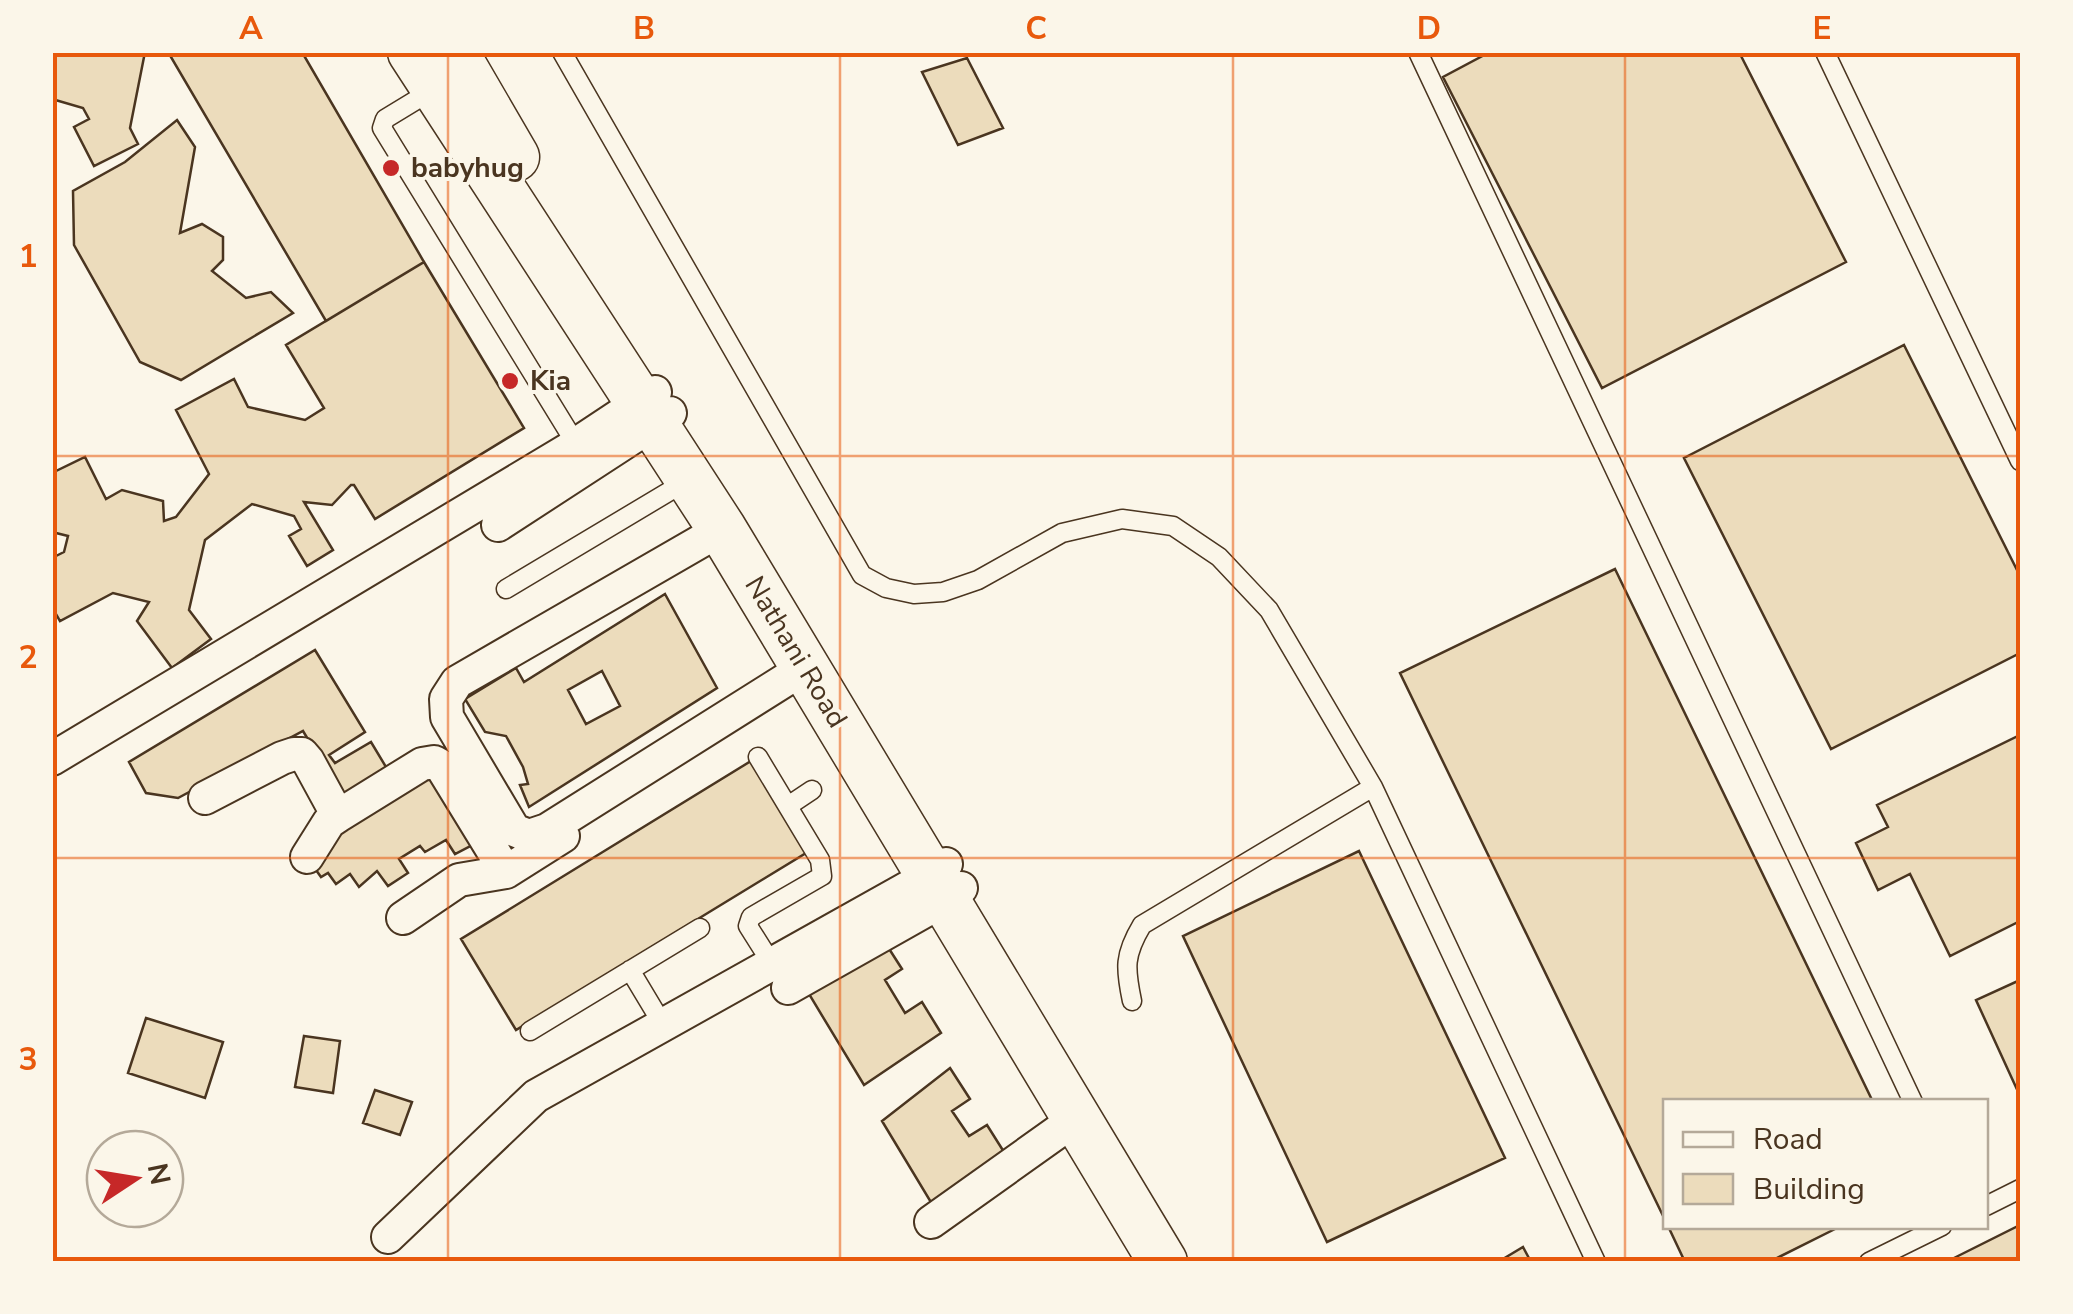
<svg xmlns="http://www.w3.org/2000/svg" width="2073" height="1314" viewBox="0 0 2073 1314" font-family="'Nunito Sans',sans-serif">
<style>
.building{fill:#ecdcbc;stroke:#4a3520;stroke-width:2.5;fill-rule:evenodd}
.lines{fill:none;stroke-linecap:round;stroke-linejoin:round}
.lane-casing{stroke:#4a3520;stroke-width:21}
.street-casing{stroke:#4a3520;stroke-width:36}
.secondary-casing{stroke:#4a3520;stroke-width:51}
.lane{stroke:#fbf6e9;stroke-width:18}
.street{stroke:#fbf6e9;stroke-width:32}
.secondary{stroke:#fbf6e9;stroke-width:48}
.grid{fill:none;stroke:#e8590c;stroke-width:2.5;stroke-opacity:0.55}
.poi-dot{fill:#c62828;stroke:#fbf6e9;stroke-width:4}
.labels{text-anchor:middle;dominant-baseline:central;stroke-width:8;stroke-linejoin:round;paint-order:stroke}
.poi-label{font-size:28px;font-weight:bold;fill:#4a3520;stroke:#fbf6e9;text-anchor:start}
.street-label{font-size:28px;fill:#4a3520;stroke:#fbf6e9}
.neatline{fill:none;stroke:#e8590c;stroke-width:4}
.grid-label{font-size:32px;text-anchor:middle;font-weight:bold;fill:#e8590c}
</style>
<rect width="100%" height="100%" fill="#fbf6e9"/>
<!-- building -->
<path class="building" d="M52,52H145L130,128L138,144L94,166L74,127L89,119L83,108L52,99Z
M168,52H302L424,262L326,321Z
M1490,52H1739L1846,262L1602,388L1443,77Z
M967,58L1003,128L958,145L922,72Z
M177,120L195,147L180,233L202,224L223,237V260L212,271L246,298L271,292L293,313L181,380L140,362L74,245L73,191L125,162Z
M424,262L524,428L375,519L354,485H351L332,505L304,502L333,550L307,566L289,536L301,529L294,516L252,504L205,540L189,610L211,639L172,668L137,621L149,602L113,593L60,621L52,607V558L64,552L68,536L52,532V473L85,457L106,499L122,490L163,501L164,521L176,517L209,474L176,410L234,379L248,407L305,420L324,408L286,345Z
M1904,345L2020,576V653L1831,749L1684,458Z
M1615,569L1873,1102H1666V1222L1400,673Z
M665,594L717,688L529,807L520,785L528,784L523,767L506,736L485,732L465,699L516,668L524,682ZM602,671L620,706L586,724L568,690Z
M315,650L365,732L329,755L335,763L371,742L392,777L347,804L303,731L178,798L146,793L129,762Z
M2020,735V921L1950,956L1910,874L1878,890L1856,843L1888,827L1877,805Z
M751,761L806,853L516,1030L461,939Z
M426,768L478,842L455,854L446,840L425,852L420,846L399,859L408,873L388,886L377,871L359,887L350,874L336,884L328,873L321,877L311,863L346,819Z
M1359,851L1505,1158L1327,1242L1183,936Z
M886,944L902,969L885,980L905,1013L922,1002L941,1033L864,1085L809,994Z
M2020,980V1096L1976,1000Z
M146,1018L223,1042L205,1098L128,1073Z
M304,1036L340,1041L333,1093L295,1087Z
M950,1068L970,1099L952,1111L969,1136L987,1125L1004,1152L932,1204L882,1121Z
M375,1090L412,1102L400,1135L363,1123Z
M2020,1225V1262H1946Z
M1668,1226H1841L1769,1262H1685Z
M1523,1247L1531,1262H1498Z"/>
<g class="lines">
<defs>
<path id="lane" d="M562,52L862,575L886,588L914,594L943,592L978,580L1062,533L1122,519L1173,526L1219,557L1269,610L1373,787L1596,1262
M1418,52L1913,1102
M1825,52L2020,461
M436,88L385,119L382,128L576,444
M506,589L690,479
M758,757L820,860L822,876L751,917L748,926L772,964
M788,806L812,790
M630,970L663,1025
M1132,1001C1125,968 1124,955 1142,925L1373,787
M530,1031L700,928
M1986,1206L2020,1189
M1869,1262L1942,1226"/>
<path id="street" d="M498,525L670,413
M722,529L457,682L446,699L447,717L514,830L529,836L547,830L806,667
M52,759L566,451L655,392
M205,798L282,758L294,754H302L308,761L338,816
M307,857L329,822L338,816L422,764L434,762L441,766L506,872
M403,918L459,880L506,872L563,836
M788,988L944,900L961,888
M931,1222L1077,1118
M388,1237L536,1096L929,876L946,864"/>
<path id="secondary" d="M412,52L722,529L1163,1262
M454,52L515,157"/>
</defs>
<!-- lane casing -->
<use href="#lane" class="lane-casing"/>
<!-- street casing -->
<use href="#street" class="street-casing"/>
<!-- secondary casing -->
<use href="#secondary" class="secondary-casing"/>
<!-- lane -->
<use href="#lane" class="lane"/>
<!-- street -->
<use href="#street" class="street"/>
<!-- secondary -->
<use href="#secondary" class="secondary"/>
</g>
<!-- grid -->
<path class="grid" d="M448,52V1262M840,52V1262M1233,52V1262M1625,52V1262M52,456H2020M52,858H2020"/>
<!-- markers -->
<g class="poi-dot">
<circle cx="391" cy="168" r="10"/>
<circle cx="510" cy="381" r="10"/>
</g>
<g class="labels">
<!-- poi labels -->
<g class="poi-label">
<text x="411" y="168">babyhug</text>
<text x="530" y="381">Kia</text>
</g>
<!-- street labels -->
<g class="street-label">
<text transform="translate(796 652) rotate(59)">Nathani Road</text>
</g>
</g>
<!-- border -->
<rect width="2073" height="1314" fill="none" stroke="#fbf6e9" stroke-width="110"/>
<!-- legend -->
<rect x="1663" y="1099" width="325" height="130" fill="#fbf6e9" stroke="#b4a999" stroke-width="2.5"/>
<rect x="1683" y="1132" width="50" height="15" fill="#fbf6e9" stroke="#b4a999" stroke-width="2.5"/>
<text x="1753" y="1149" font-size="30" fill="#4a3520">Road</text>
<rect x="1683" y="1174" width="50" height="30" fill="#ecdcbc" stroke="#b4a999" stroke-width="2.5"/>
<text x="1753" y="1199" font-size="30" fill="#4a3520">Building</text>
<!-- north arrow -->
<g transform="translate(135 1179) rotate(78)"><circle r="48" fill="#fbf6e9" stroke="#b4a999" stroke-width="2.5"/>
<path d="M0-8L18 38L0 25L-18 38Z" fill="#c62828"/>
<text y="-15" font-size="28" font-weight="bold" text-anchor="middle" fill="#4a3520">N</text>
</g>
<rect x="55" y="55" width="1963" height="1204" class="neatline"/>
<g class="grid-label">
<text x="251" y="39">A</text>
<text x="644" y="39">B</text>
<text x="1036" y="39">C</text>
<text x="1429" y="39">D</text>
<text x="1822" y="39">E</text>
<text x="28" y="267">1</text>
<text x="28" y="668">2</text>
<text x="28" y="1070">3</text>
</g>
</svg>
